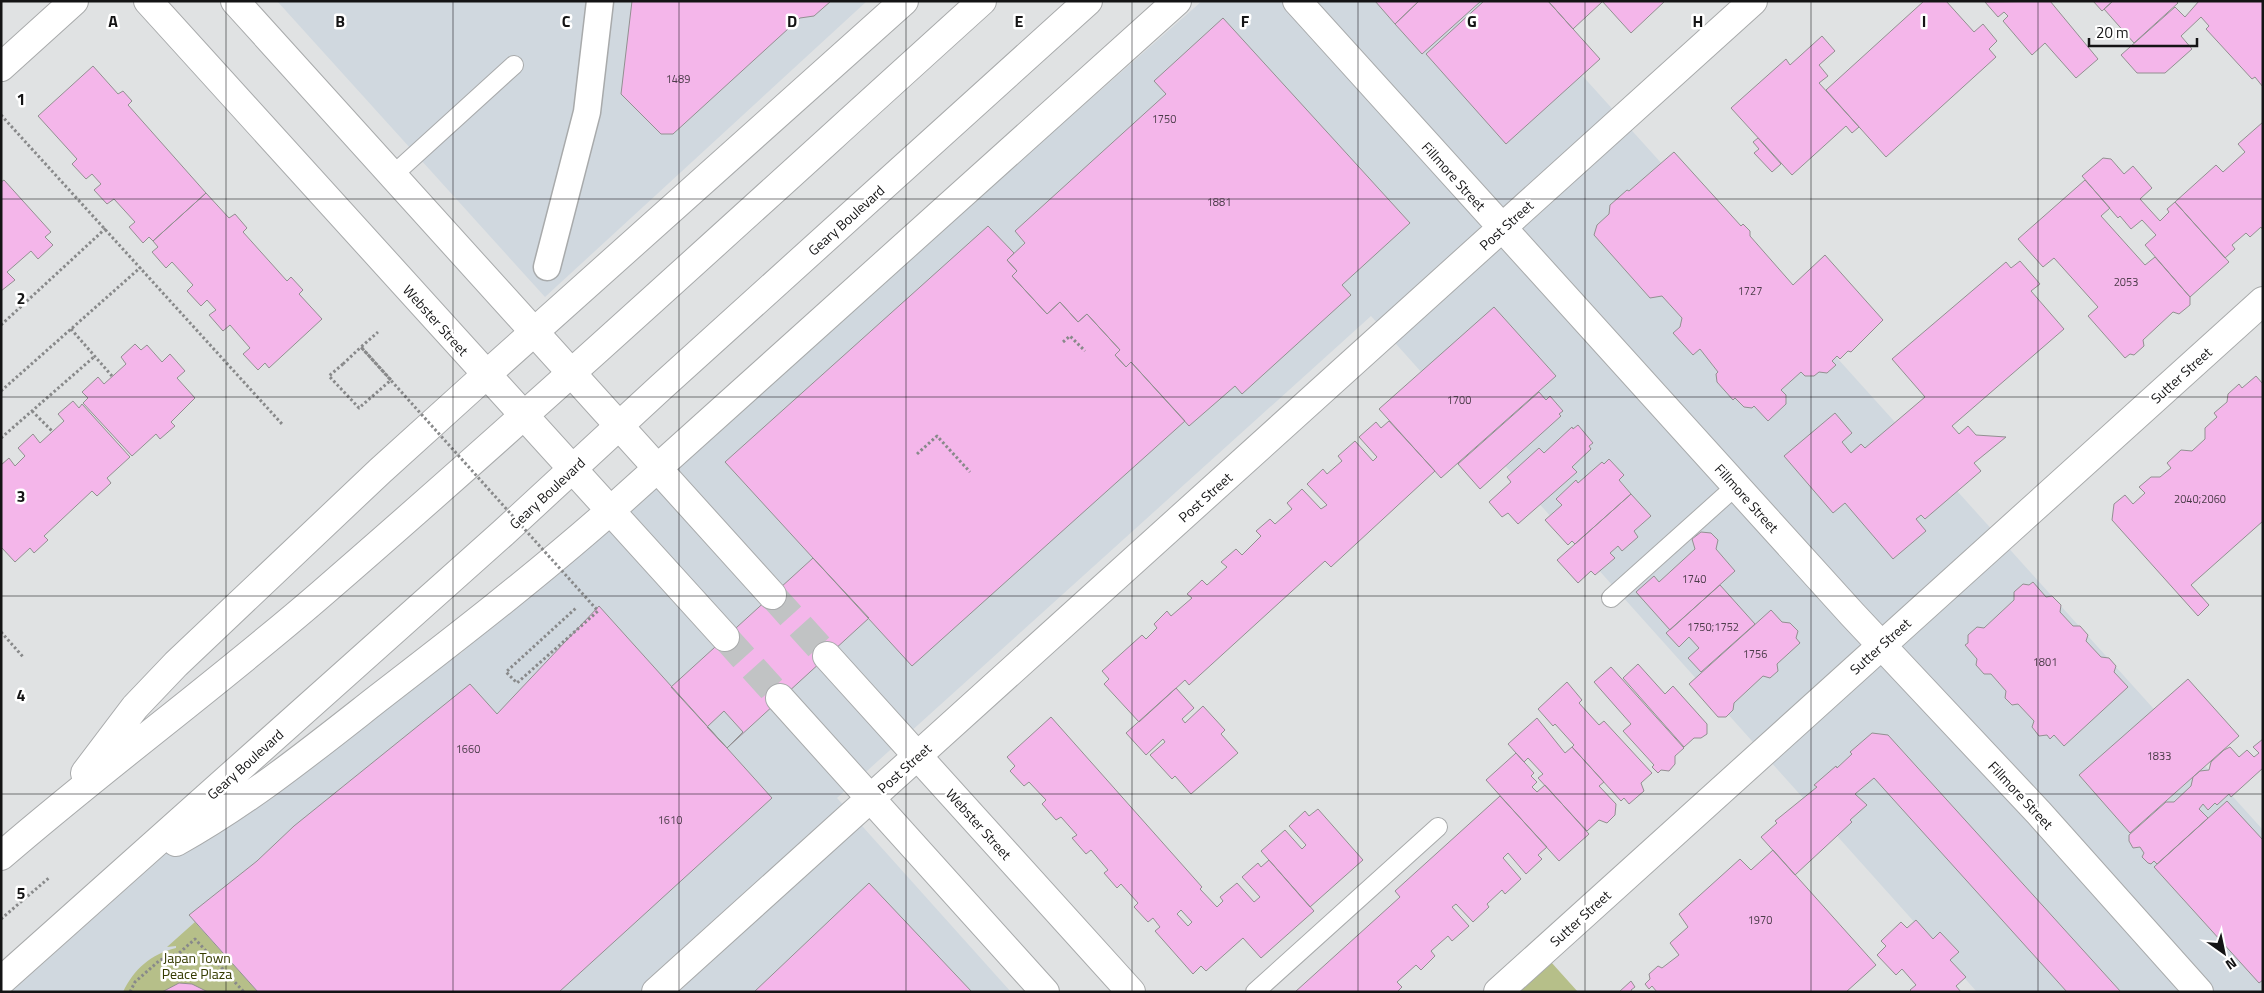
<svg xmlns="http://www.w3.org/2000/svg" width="2264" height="993" viewBox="0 0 2264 993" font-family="'Titillium Web',sans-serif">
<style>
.built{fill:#d0d8df}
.green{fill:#b6bf89}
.building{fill:#f4b6ea;stroke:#929091;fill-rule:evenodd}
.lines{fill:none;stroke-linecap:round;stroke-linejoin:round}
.secondary-tunnel{stroke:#c1c3c4;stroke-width:28;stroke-dasharray:28 14;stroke-linecap:butt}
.service-casing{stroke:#a8aaab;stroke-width:20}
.pedestrian-casing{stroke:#a8aaab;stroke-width:29}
.minor-casing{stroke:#a8aaab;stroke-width:30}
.tertiary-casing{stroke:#a8aaab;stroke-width:30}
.secondary-casing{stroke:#a8aaab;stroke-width:30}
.primary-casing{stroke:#a8aaab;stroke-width:30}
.path{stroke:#88898a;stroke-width:3;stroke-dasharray:2.5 2.5;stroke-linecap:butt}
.service{stroke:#fff;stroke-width:18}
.pedestrian{stroke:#fff;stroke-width:26}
.minor{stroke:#fff;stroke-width:28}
.tertiary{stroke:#fff;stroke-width:28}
.secondary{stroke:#fff;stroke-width:28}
.primary{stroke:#fff;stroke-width:28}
.path-bridge{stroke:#88898a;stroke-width:3;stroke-dasharray:2.5 2.5;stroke-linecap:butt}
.grid{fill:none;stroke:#141415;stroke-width:1;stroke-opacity:0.55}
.labels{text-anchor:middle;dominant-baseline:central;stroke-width:5;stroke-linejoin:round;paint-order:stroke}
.number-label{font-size:11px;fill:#4c3c4a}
.street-label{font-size:14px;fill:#141415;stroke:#fff}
.park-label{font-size:14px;fill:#353b00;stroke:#fff}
.grid-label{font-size:16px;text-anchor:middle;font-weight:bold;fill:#141415;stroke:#fff;stroke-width:5;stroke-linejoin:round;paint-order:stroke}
</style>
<rect width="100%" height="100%" fill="#e0e2e3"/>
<!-- built -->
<path class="built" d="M277,1H867L545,297Z
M1202,1H1515L2263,830V992H1977L1371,316L837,798L1011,992H11L234,793L461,653Z"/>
<!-- green -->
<path class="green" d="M192,919L258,992H123C134,969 151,954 176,948V946L167,947L195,922Z
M1542,952L1578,992H1507Z"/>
<!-- building -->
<path class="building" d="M632,1H831L814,16L800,18L673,134H661L621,94Z
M1375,1H1419L1395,24Z
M1419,1H1481L1422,54L1395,24Z
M1484,1H1548L1600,59L1506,144L1426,54Z
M1548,1H1602V2L1573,29Z
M1602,1H1665L1631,33Z
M1924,1H1946L1974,32L1983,24L1997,41L1989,49L1996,57L1886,157L1826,90Z
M2050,1L2098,59L2076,78L2045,43L2032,55L2003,21L2008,16L2004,12L1998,17L1985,2Z
M2093,1H2113L2102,11Z
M2113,1H2176L2178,3L2134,43L2104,9Z
M2199,1H2263V87L2255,77L2252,79L2206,29L2209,26L2201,17L2181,36L2192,49L2165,73H2137L2121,55L2175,7L2185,17Z
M1223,18L1410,223L1342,285L1351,295L1242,394L1235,386L1189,426L1131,362L1126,367L1115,355L1120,350L1087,314L1078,322L1060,302L1047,314L1012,276L1017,271L1007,260L1025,243L1015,231L1166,94L1154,81Z
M1822,36L1835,51L1819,65L1828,76L1819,83L1859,127L1852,133L1846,126L1792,175L1731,108L1786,59L1790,65Z
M93,66L118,94L123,91L132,101L128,105L206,193L153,241L149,237L143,243L129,227L135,222L114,199L107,204L94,190L101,184L92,174L86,179L72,164L77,159L38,116Z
M2263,122V230L2261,227L2250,237L2246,233L2232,245L2235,249L2225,258L2175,202L2216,165L2223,172L2245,152L2238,144Z
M1758,138L1781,164L1772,172L1754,153L1759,149L1753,142Z
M1674,152L1741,226L1743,224L1750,231V236L1793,285L1825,255L1883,320L1851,352L1848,351L1840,359L1837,356L1832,361L1836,365L1827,373L1819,372L1814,376H1805L1801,372L1781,390L1786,395V404L1768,421L1754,406L1752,408L1744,407L1735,398L1733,400L1717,382L1716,374L1718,372L1700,349L1693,355L1673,333L1680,327L1682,318L1662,296L1650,298L1594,235L1597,225L1609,214L1610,205L1627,190L1629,191Z
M2103,158L2111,159L2124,174L2133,166L2152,188L2140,199L2160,221L2169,212L2167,209L2175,202L2229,262L2190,297L2145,245L2156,235L2142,220L2131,229L2120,216L2118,218L2082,176Z
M4,180L51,232L45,237L53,245L38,259L31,251L7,272L15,280L1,291V182Z
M2085,180L2110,208L2101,216L2145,265L2155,257L2190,297V305L2179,314L2173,312L2143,340L2144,346L2134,355L2130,354L2125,358L2088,316L2098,307L2054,258L2043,267L2018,239Z
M206,193L229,218L235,214L247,228L243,232L287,281L291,277L303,290L299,294L322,319L269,368L265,363L258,370L243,354L250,348L230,325L223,331L209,315L216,310L207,300L201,306L187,291L193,285L172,262L166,268L152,252L158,247L153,241Z
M988,226L1014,253L1007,260L1017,271L1012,276L1047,314L1060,302L1078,322L1087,314L1120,350L1115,355L1126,367L1131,362L1185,421L912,666L725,462Z
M2020,261L2040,284L2031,291L2064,329L1952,426L1959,434L1968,426L1976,435L2006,437L1974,463L1981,471L1925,519L1921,515L1916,519L1926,531L1893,559L1845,503L1833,513L1784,456L1835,413L1852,433L1842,442L1851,453L1861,444L1865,448L1925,397L1892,359L2006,262L2011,268Z
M1494,307L1556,376L1441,478L1379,409Z
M135,344L141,350L147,345L162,362L170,354L185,371L177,378L195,398L171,422L175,426L160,439L156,434L132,456L83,403L88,398L82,392L98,377L104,384L126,364L121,357Z
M2256,376L2263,384V521L2191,585L2209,605L2198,616L2112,520L2114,504L2125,495L2133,504L2145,493L2139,487L2151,477H2160L2171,468L2167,463L2181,450L2192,451L2205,439V428L2217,417L2214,413L2227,402L2228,394L2239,384L2242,388Z
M1539,392L1546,400L1550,396L1563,411L1559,414L1561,416L1480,489L1458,464Z
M73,401L79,408L82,404L130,457L107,478L111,483L97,496L92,491L44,536L48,540L34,553L30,548L15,562L1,547V465L9,458L15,466L25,456L18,448L33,434L40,443L64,421L58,414Z
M1389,421L1435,471L1331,567L1325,561L1189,685L1185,680L1139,722L1104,684L1109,679L1102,671L1142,635L1146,639L1157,628L1154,624L1167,611L1171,616L1192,598L1187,594L1202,580L1207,585L1227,567L1221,562L1236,549L1242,555L1261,536L1256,531L1270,519L1275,524L1292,509L1287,503L1302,489L1321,509L1327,505L1307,484L1323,469L1327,474L1342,461L1338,456L1355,441L1373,461L1377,457L1359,437L1376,422L1381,428Z
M1578,425L1593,443L1589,446L1591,449L1572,467L1577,472L1518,524L1508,513L1502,517L1489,502L1511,482L1507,477L1539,448L1544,453L1572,427L1573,429Z
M1609,459L1624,475L1619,480L1631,494L1575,544L1572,541L1568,545L1545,520L1562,505L1556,499L1576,480L1578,483L1602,462L1604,464Z
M1631,494L1651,516L1634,531L1638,537L1622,551L1618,546L1610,553L1615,558L1595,575L1591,571L1578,583L1557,560Z
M1701,532L1711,533L1718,540L1716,549L1735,571L1670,630L1636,592L1654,576L1659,582L1695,549L1692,539Z
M813,558L869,618L727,748L671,687Z
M2033,582L2046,597L2052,596L2061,605L2060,612L2073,626H2080L2088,635L2086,641L2101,657L2109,658L2116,666L2114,672L2128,687L2064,746L2054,735L2050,739L2047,735L2039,736L2032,727L2034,721L2018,704L2012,705L2005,698L2006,691L1991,674H1984L1976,665L1977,659L1965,645L1968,643V635L1977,627L1984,628L2014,600V592L2023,584L2029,585Z
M1720,585L1755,624L1701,672L1688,658L1699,648L1689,637L1679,647L1666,633Z
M599,606L772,798L559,992H258L189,915L257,861L294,826L470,684L497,714Z
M1771,610L1782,622L1790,623L1798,631L1796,638L1800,643L1777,664L1778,671L1770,678L1763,676L1734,703L1733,710L1726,717H1718L1689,684Z
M1638,664L1665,694L1673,686L1707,724V734L1701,738H1694L1684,747L1623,678Z
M1611,667L1684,748L1675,756V764L1669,771L1661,770L1658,773L1652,767L1654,765L1623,731L1631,724L1594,682Z
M2188,679L2239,736L2130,833L2079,775Z
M1567,682L1582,700L1579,703L1599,725L1604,721L1652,773L1641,783L1644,791L1629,804L1624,798L1621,801L1572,747L1574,745L1555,724L1553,726L1538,709Z
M1176,688L1194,708L1182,719L1185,723L1203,706L1225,730L1221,734L1238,753L1191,794L1175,776L1172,779L1150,755L1165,742L1163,739L1146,755L1126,733Z
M724,711L743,732L727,748L707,727Z
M1051,717L1202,887L1200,889L1217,907L1223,901L1220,897L1237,883L1254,902L1260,897L1242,877L1258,863L1261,867L1269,860L1314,911L1261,958L1243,938L1206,971L1201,966L1193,974L1155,931L1160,927L1153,918L1148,922L1134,907L1138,903L1121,884L1117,888L1104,873L1108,870L1091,850L1086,854L1072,838L1077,835L1061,817L1056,820L1042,804L1046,800L1029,782L1024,786L1010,771L1015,766L1007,757ZM1181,910L1192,922L1188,926L1177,914Z
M1537,718L1565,753L1572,747L1604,782L1599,786L1616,804L1615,815L1607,823L1599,820L1587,831L1538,778L1543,774L1528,758L1524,762L1508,744Z
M1872,733L1888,735L2121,992H2067L1874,778L1855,794L1867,805L1850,820L1852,822L1795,875L1761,837L1777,823L1775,821L1817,787L1814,785L1836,766L1837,768L1852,754L1850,752Z
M2263,739V768L2231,797L2229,794L2217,805L2215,803L2208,810L2203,804L2199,809L2208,818L2157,864L2154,861L2151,864L2148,863L2142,857L2144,853L2140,847L2133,848L2129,841V835L2166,802H2174L2191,786L2193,777L2200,771L2209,770L2211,762L2224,750L2230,747L2239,757L2247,750L2254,757L2259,753L2253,747Z
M1516,753L1534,773L1531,776L1537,782L1532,787L1537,792L1545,785L1589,834L1559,861L1486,780Z
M1500,796L1547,847L1538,855L1542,859L1526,874L1508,853L1503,858L1521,879L1505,894L1502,890L1487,904L1489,907L1473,922L1456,904L1452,907L1469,926L1452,941L1448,936L1431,951L1435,956L1421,970L1416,965L1397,982L1402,987L1397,992H1295L1400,897L1395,891Z
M2227,801L2263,840V980L2259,983L2154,867Z
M1318,809L1363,860L1310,907L1261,851L1285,830L1302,849L1306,845L1289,826L1305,811L1309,816Z
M1773,850L1876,965L1846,992H1657L1652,986L1649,989L1645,984L1650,979L1649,974L1658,966L1662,968L1679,955L1670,943L1688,927L1679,914L1740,859L1751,870Z
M869,883L972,992H754Z
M1916,920L1933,939L1940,932L1959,952L1950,960L1966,977L1956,986L1961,992H1912L1910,990L1916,985L1902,969L1896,975L1877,955L1886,946L1881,941L1901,922L1907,928Z
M1631,981L1635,987L1631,990L1632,992H1619Z
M179,983L192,984L208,992H162Z"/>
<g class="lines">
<!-- secondary-tunnel -->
<path class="secondary-tunnel" d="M772,595L827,656
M725,637L780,698"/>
<defs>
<path id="service" d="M393,175L514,65
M1611,598L1736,486
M1255,992L1438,827"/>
<path id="pedestrian" d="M547,267L587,112L600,1"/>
<path id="minor" d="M1,67L74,1
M1498,992L2263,301"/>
<path id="tertiary" d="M1297,1L1852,614L2039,813L2199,992
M486,375L904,1
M610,511L1177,1
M656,992L1753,1"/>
<path id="secondary" d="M148,1L725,637
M235,1L772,595
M827,656L1131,992
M780,698L1045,992"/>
<path id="primary" d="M85,773L135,707L176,664L380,471L486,375
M176,842C248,802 312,750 377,699C456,638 535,577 610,511
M1,856C105,766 216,685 320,595C544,401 762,200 982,1
M1,981L503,533L660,388L1088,1"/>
</defs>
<!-- service casing -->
<use href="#service" class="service-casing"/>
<!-- pedestrian casing -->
<use href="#pedestrian" class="pedestrian-casing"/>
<!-- minor casing -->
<use href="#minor" class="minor-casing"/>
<!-- tertiary casing -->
<use href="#tertiary" class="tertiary-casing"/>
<!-- secondary casing -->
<use href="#secondary" class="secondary-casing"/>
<!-- primary casing -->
<use href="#primary" class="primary-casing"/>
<!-- path -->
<path class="path" d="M1,115L282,424
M1,325L106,228
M71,329L112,376
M1063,342L1070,336L1085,351
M343,364L329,376L359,408L391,380L361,347L378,332
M1,391L141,267
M32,411L52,431
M1,438L95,356
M917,454L937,436L970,472
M1,632L24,658
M1,919L50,877
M130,992L135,982L160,960L178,954L195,939L244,992"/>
<!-- service -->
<use href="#service" class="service"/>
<!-- pedestrian -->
<use href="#pedestrian" class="pedestrian"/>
<!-- minor -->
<use href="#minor" class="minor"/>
<!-- tertiary -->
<use href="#tertiary" class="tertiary"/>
<!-- secondary -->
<use href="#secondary" class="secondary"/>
<!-- primary -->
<use href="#primary" class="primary"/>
<!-- path-bridge -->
<path class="path-bridge" d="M343,364L361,347L598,611L517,683L506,672L576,608"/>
</g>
<!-- grid -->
<path class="grid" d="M226,1V992M453,1V992M679,1V992M906,1V992M1132,1V992M1358,1V992M1585,1V992M1811,1V992M2038,1V992M1,199H2263M1,397H2263M1,596H2263M1,794H2263"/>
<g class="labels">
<!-- number labels -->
<g class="number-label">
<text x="678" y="79">1489</text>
<text x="1164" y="119">1750</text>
<text x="1219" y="202">1881</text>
<text x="2126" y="282">2053</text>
<text x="1750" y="291">1727</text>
<text x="1459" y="400">1700</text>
<text x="2200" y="499">2040;2060</text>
<text x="1694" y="579">1740</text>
<text x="1713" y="627">1750;1752</text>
<text x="1755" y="654">1756</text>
<text x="2045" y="662">1801</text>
<text x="468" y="749">1660</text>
<text x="2159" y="756">1833</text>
<text x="670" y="820">1610</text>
<text x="1760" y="920">1970</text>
</g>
<!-- street labels -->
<g class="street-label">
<text transform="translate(1454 176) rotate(48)">Fillmore Street</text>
<text transform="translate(846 220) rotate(-42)">Geary Boulevard</text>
<text transform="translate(1506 225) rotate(-42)">Post Street</text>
<text transform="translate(436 320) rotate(48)">Webster Street</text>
<text transform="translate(2181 375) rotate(-42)">Sutter Street</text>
<text transform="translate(547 493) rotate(-43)">Geary Boulevard</text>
<text transform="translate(1205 497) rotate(-42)">Post Street</text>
<text transform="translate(1747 498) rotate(48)">Fillmore Street</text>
<text transform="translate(1880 646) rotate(-42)">Sutter Street</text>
<text transform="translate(245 764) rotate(-42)">Geary Boulevard</text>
<text transform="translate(904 768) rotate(-42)">Post Street</text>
<text transform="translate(2021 795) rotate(47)">Fillmore Street</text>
<text transform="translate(979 824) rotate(48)">Webster Street</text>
<text transform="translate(1580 918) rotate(-42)">Sutter Street</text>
</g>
<!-- park labels -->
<g class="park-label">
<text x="197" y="957">Japan Town<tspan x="197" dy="16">Peace Plaza</tspan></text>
</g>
</g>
<g class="grid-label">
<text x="113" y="27">A</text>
<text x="340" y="27">B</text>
<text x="566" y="27">C</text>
<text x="792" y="27">D</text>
<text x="1019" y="27">E</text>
<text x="1245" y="27">F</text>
<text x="1472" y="27">G</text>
<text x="1698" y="27">H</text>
<text x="1924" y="27">I</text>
<text x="21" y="105">1</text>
<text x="21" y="304">2</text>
<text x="21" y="502">3</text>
<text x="21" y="701">4</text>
<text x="21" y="899">5</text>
</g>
<!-- border -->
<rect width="2264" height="993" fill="none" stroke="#141415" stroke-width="5"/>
<!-- north arrow -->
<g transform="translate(2224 953) rotate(147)" stroke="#ffffff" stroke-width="4" paint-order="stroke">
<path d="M0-4L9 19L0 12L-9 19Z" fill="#141415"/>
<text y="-8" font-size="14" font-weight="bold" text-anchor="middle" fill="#141415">N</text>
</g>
<!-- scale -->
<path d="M2089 38v8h108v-8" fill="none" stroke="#141415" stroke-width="2.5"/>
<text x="2096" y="38" font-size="15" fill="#141415" stroke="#ffffff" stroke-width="4" paint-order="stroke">20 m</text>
</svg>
